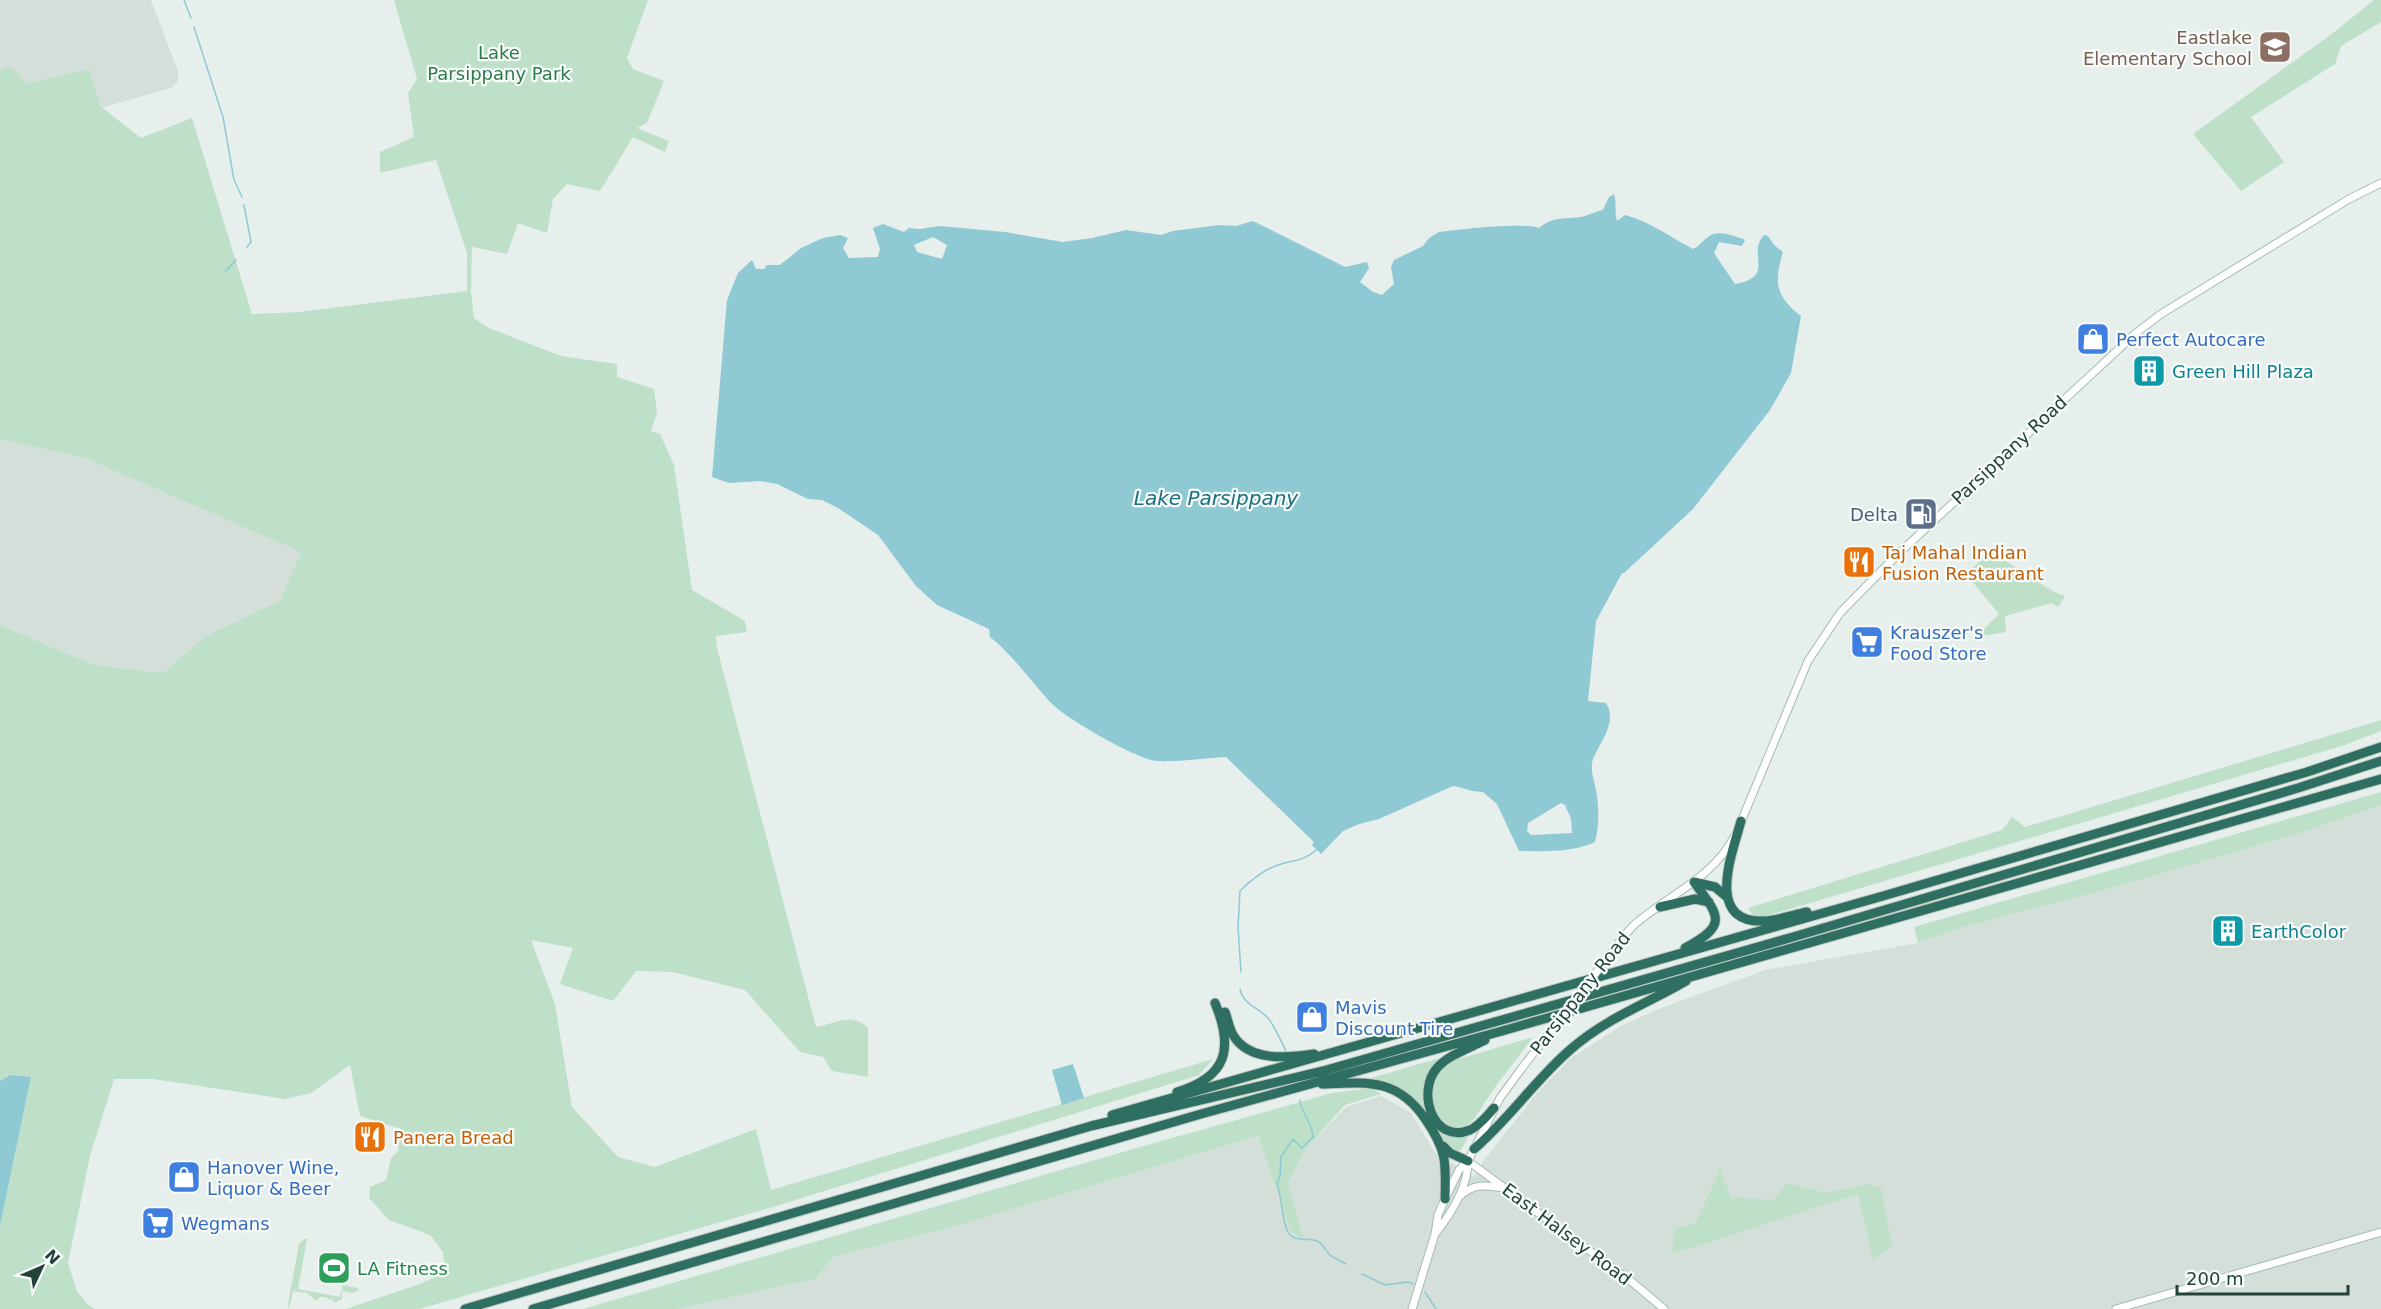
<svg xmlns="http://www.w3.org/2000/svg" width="2381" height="1309" viewBox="0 0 2381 1309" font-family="'DejaVu Sans',sans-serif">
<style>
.built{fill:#d4dfda}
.green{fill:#bfe0c8}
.water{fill:#8ec9d4;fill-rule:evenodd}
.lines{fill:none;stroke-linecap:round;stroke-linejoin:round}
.stream{stroke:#8ec9d4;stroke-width:1.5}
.secondary-casing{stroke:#a4bbb3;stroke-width:9}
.motorway-casing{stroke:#c2cac8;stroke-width:11}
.secondary{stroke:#fff;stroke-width:7}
.motorway{stroke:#2f6f62;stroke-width:9}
.secondary-bridge-casing{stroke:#a4bbb3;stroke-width:9;stroke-linecap:butt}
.secondary-bridge{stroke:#fff;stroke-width:7}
.labels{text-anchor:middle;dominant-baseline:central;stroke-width:4.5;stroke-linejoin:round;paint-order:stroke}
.education-label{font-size:18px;fill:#785e54;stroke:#f7fbf9;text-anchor:end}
.park-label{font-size:18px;fill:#2d7a4b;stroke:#f7fbf9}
.shop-label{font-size:18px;fill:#366cbe;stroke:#f7fbf9;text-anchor:start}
.culture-label{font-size:18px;fill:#0d838f;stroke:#f7fbf9;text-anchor:start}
.street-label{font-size:18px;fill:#24423a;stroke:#f7fbf9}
.service-label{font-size:18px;fill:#4e5e75;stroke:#f7fbf9;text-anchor:end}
.food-label{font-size:18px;fill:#c56008;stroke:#f7fbf9;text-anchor:start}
.leisure-label{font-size:18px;fill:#27864d;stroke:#f7fbf9;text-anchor:start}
.water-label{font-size:20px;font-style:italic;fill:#1c6f80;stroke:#f7fbf9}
</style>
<rect width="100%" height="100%" fill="#e6efeb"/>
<!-- built -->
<path class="built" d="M0,0H151L178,71V81L171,88L87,112L0,124Z
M0,439L85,458L302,552L282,600L204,637L163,673L94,665L0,625Z
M2381,805V1309H676L814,1279L833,1257L946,1229L1258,1136L1291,1232L1304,1238L1288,1183L1305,1150L1346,1107L1381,1096L1411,1113L1436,1154L1474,1176L1484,1160L1537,1093L1571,1058L1621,1026L1656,1010L1765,970L1918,943L1967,926L2105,890L2301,833Z"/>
<!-- green -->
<path class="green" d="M394,0H648L627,58L633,69L664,81L647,123L637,128L669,141L665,152L633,137L600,191L567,184L553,199L547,233L518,223L507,254L472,247L471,291L474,318L489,328L561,356L617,364V377L654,389L657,413L651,431L660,434L674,465L692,590L745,621L747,632L716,636L717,648L816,1027C835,1024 852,1012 868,1028V1077L832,1071L823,1057L800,1052L745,990L673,972L636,971L613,1001L560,984L573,948L531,940L555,1004L572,1107L618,1157L655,1167L756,1129L771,1190L1213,1059L1199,1075L776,1206L419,1309H346L420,1284L445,1272L443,1252L430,1235L389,1220L369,1198L370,1187L386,1180L391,1158L398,1151L401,1129L360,1116L350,1065L311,1093L285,1099L153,1079H114L90,1156L68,1263L77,1291L87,1304L95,1309H0V1226L31,1077L10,1075L0,1081V625L94,665L163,673L204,637L281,600L301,552L85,458L0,439V71L11,66L26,84L89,69L100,106L141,138L192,118L252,314L299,312L467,291V253L436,160L380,173V152L414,137L408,93L417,79Z
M2374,0H2381V22L2341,46L2335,64L2251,117L2284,162L2241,191L2193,134L2333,33Z
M1988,553C2016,563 2037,586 2065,596L2058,607L2052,603L2005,616L2006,632L1976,637L1999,614L1966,574Z
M2381,720V731L2345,745L1759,918H1755L1748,908L2002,830L2012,817L2025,827Z
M2381,792V805L2301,833L2105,890L1967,926L1918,943L1914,927Z
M1533,1037C1516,1061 1497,1082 1482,1107C1478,1113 1474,1121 1467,1125C1442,1137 1427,1100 1434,1081C1437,1072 1444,1067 1452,1061Z
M1443,1057L1429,1074L1433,1121L1470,1134L1459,1153C1418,1128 1434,1091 1371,1080V1078Z
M1371,1088L1381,1094L1345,1105L1305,1150L1288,1183L1304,1239L1291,1232L1258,1136L946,1229L833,1257L815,1279L677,1309H583L1140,1147L1332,1093Z
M1720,1169L1731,1197L1773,1200L1788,1183L1826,1193L1869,1184L1881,1188L1892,1246L1873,1260L1858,1194L1672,1254L1674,1230L1696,1223Z
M304,1239H307L298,1289L340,1297L343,1285L358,1288L359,1290L352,1293L342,1291V1299L334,1303L332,1299L329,1300L326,1297H320L316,1301L307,1293L293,1291L289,1309L288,1304L299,1244Z"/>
<!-- water -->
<path class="water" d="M1614,194C1617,204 1614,211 1617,221L1625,215C1649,221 1670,237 1693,249C1700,246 1702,241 1708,237C1719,229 1734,236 1745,240L1742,246L1719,242L1714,253L1735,284C1777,276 1746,254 1764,235L1768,236L1774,245L1783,252C1774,282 1775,296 1801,316L1791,373L1770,410L1693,509L1624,573H1622L1596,621L1588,701L1606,703C1618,722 1600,742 1593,759C1589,770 1596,785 1597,796C1599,812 1599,826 1595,842C1570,853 1546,851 1519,851L1497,804L1483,792C1471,792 1465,788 1453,786L1379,819L1359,824L1343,831L1321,854L1312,845L1314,842L1226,757C1203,758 1180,762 1157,761C1138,760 1067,719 1052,704C1031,682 1014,656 990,637L989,629L937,605L916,586L878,535L838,508L822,500L808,499L777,484L760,481L729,483L712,477L727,300L738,273L752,260L756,269H764L767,265H780L801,248L823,238L840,235L848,238L843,248L849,258L878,257L880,249L873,228L883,224L904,232L909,228L920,229L940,226L1005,232L1063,242L1092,238L1126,230L1161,235L1173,231L1219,225L1236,226L1253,221L1345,267L1367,262L1369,268L1360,282L1373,292L1382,295L1394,284L1391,267L1394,260L1423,246L1429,238L1439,232C1460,229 1520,222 1539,228C1554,215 1568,220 1585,216C1591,214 1597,211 1603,210L1609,197ZM933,237L947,245L942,259L917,252L914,245ZM1561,803L1565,805L1571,819L1572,833L1531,835L1527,831L1528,823Z
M1073,1064L1084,1098L1062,1105L1052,1070Z
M10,1075L31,1077L0,1226V1081Z"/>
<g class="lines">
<!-- stream -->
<path class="stream" d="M184,0L191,18
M194,27L223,117L234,180L242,197
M244,205L251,242L247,247
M226,271L236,260
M1241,972L1238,927L1240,891C1251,880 1263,870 1278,865C1292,860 1306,861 1317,849
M1240,989C1243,1004 1257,1007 1267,1017C1273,1023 1282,1043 1286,1051
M1300,1100C1301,1114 1312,1120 1313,1137L1302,1148L1293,1139L1281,1157L1280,1176L1277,1184C1282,1196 1282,1226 1290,1235C1297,1242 1308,1237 1317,1241C1324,1244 1324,1249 1329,1254C1333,1258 1341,1261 1346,1264
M1362,1274L1385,1285L1408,1282L1413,1284
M1425,1292L1436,1309"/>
<defs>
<path id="secondary" d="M1743,817L1808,661L1840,613L1896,556L2136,333L2161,314L2349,199L2381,183
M1608,957C1616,946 1624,935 1634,925C1668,895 1712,879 1734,837
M1468,1161L1632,1282L1664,1309
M1459,1197C1473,1183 1486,1185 1504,1188
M1435,1234C1451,1214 1468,1186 1468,1161
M1412,1309L1435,1234L1438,1215L1445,1199L1459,1170L1468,1161L1500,1098L1522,1068
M2116,1309L2381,1232"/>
<path id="motorway" d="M1741,821C1732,854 1704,924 1765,921C1779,920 1793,915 1807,912
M1694,882L1715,887L1727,897
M1660,907L1695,899L1709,902
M1685,948C1728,925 1720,917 1694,882
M1225,1012C1228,1020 1229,1028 1233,1035C1249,1062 1288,1058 1314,1054
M1485,1040C1470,1048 1448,1055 1437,1068C1416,1092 1433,1145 1470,1130C1479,1126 1487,1116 1494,1108
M1322,1084C1368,1082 1398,1078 1426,1120C1447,1151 1446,1162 1445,1199
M1177,1092C1227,1077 1234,1049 1215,1003
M1112,1115L1883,896L2307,772L2381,747
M1443,1146L1450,1153L1468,1161
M1474,1149C1510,1118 1536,1079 1571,1049C1605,1019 1648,1003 1686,981
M465,1309L1091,1126L1323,1071L1793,937L2298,788L2381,761
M533,1309L1201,1114L1502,1031L2381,779"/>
</defs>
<!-- secondary casing -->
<use href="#secondary" class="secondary-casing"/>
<!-- motorway casing -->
<use href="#motorway" class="motorway-casing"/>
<!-- secondary -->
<use href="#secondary" class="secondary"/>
<!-- motorway -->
<use href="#motorway" class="motorway"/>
<defs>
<path id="secondary-bridge" d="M1522,1068L1608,957"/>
</defs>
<!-- secondary-bridge casing -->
<use href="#secondary-bridge" class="secondary-bridge-casing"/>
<!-- secondary-bridge -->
<use href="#secondary-bridge" class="secondary-bridge"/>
</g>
<!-- icons -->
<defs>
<symbol id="school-square" viewBox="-11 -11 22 22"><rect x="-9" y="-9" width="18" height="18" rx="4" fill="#8d6e63" stroke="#f7fbf9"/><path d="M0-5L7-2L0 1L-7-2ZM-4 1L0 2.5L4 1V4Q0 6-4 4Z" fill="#fff"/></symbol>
<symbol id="shop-square" viewBox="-11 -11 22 22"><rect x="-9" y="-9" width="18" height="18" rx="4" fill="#3f7fe0" stroke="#f7fbf9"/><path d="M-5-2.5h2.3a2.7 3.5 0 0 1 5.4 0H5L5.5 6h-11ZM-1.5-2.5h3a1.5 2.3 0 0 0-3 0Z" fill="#fff"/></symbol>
<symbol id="building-square" viewBox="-11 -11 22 22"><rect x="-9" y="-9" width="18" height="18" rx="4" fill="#0f9aa8" stroke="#f7fbf9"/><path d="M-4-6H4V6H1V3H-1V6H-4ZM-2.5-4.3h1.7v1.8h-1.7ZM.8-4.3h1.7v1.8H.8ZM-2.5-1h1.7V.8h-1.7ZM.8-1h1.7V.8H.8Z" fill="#fff"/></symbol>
<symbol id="fuel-square" viewBox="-11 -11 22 22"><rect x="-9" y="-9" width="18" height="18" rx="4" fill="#5c6f8a" stroke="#f7fbf9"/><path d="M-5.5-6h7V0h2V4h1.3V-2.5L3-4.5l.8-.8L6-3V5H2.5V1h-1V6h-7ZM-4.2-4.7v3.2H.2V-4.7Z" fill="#fff"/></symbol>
<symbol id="restaurant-square" viewBox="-11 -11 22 22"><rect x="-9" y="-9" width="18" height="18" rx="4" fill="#e8710a" stroke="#f7fbf9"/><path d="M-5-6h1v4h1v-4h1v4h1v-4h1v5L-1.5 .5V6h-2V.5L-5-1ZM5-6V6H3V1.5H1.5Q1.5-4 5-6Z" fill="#fff"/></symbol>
<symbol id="supermarket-square" viewBox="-11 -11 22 22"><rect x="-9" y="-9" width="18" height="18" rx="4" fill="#3f7fe0" stroke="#f7fbf9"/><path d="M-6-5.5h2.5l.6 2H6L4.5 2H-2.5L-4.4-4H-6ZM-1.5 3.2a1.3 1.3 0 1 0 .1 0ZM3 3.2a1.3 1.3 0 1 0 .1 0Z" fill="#fff"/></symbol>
<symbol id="stadium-square" viewBox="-11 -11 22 22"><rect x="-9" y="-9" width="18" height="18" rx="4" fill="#2e9e5b" stroke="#f7fbf9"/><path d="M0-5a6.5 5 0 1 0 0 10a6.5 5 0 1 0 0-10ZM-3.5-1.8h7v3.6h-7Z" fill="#fff"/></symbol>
</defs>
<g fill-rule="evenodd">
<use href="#school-square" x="2256" y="28" width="38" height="38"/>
<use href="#shop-square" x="2074" y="320" width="38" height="38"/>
<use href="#building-square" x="2130" y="352" width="38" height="38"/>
<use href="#fuel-square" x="1902" y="495" width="38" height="38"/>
<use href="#restaurant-square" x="1840" y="543" width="38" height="38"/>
<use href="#supermarket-square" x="1848" y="623" width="38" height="38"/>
<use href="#building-square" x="2209" y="912" width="38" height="38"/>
<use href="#shop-square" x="1293" y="998" width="38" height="38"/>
<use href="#restaurant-square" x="351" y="1118" width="38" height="38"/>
<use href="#shop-square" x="165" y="1158" width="38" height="38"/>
<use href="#supermarket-square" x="139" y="1204" width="38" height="38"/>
<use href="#stadium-square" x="315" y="1249" width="38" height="38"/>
</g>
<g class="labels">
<!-- education labels -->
<g class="education-label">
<text x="2252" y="37">Eastlake<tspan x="2252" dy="21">Elementary School</tspan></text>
</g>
<!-- park labels -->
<g class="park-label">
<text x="499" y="52">Lake<tspan x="499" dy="21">Parsippany Park</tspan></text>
</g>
<!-- shop labels -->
<g class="shop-label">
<text x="2116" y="339">Perfect Autocare</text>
<text x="1890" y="632">Krauszer's<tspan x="1890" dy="21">Food Store</tspan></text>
<text x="1335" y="1007">Mavis<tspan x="1335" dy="21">Discount Tire</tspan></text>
<text x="207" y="1167">Hanover Wine,<tspan x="207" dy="21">Liquor &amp; Beer</tspan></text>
<text x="181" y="1223">Wegmans</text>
</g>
<!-- culture labels -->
<g class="culture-label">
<text x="2172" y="371">Green Hill Plaza</text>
<text x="2251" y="931">EarthColor</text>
</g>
<!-- street labels -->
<g class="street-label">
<text transform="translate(2009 450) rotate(-43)">Parsippany Road</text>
<text transform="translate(1580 993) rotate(-52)">Parsippany Road</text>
<text transform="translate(1567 1234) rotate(37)">East Halsey Road</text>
</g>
<!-- service labels -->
<g class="service-label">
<text x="1898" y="514">Delta</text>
</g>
<!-- food labels -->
<g class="food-label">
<text x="1882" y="552">Taj Mahal Indian<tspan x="1882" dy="21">Fusion Restaurant</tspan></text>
<text x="393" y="1137">Panera Bread</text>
</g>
<!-- leisure labels -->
<g class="leisure-label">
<text x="357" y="1268">LA Fitness</text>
</g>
<!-- water labels -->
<g class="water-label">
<text x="1216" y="498">Lake Parsippany</text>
</g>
</g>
<!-- north arrow -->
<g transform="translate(42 1267) rotate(46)" stroke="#f7fbf9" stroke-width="4.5" paint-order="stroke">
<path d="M0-4.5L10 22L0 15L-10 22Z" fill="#24423a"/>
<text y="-9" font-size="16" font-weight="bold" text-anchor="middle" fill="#24423a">N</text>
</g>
<!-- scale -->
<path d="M2177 1285v9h171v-9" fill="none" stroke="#24423a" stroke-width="3"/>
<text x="2186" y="1285" font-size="18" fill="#24423a" stroke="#f7fbf9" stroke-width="4.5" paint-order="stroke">200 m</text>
</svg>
